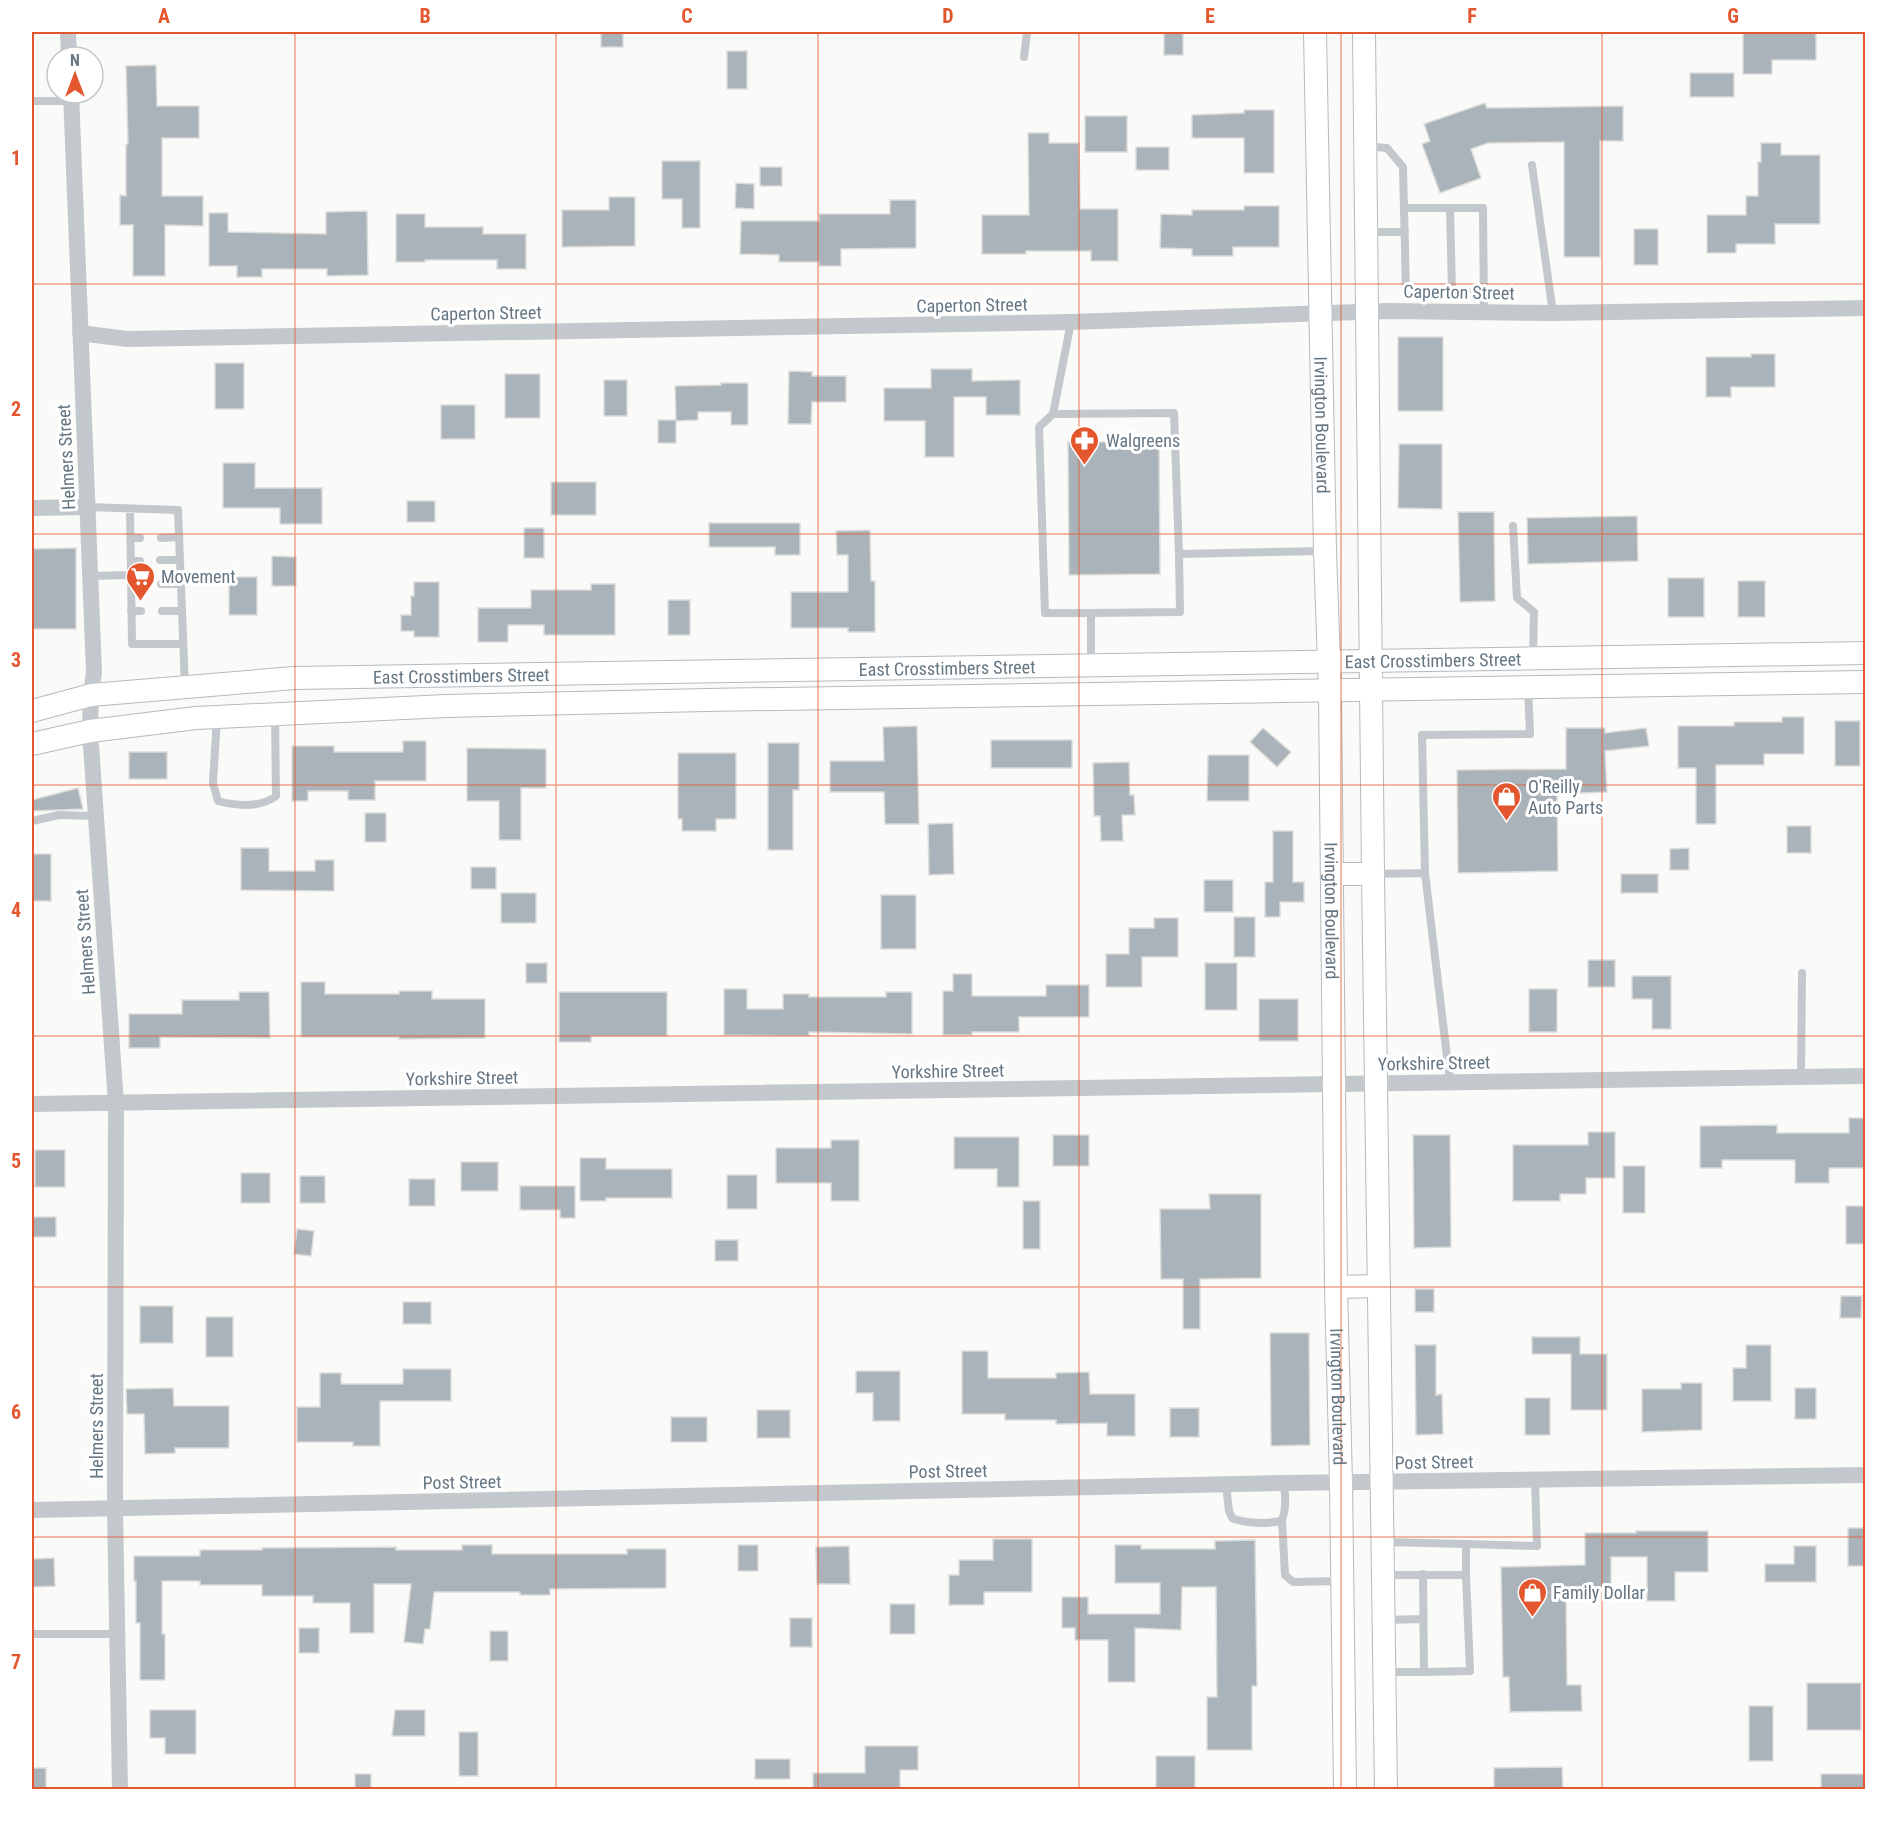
<svg xmlns="http://www.w3.org/2000/svg" width="1897" height="1821" viewBox="0 0 1897 1821" font-family="'Roboto Condensed',sans-serif">
<style>
.building{fill:#aab3b9;stroke:#dcdcda;stroke-width:1.5}
.lines{fill:none;stroke-linecap:round;stroke-linejoin:round}
.secondary-casing{stroke:#b3babf;stroke-width:24}
.service{stroke:#c3c8cc;stroke-width:8}
.minor{stroke:#c3c8cc;stroke-width:16}
.secondary{stroke:#fff;stroke-width:22}
.grid{fill:none;stroke:#e4572e;stroke-width:1.5;stroke-opacity:0.55}
.labels{text-anchor:middle;dominant-baseline:central;stroke-width:6;stroke-linejoin:round;paint-order:stroke}
.street-label{font-size:18px;fill:#657683;stroke:#fff}
.poi-label{font-size:18px;fill:#657683;stroke:#fff;text-anchor:start}
.neatline{fill:none;stroke:#e4572e;stroke-width:2}
.grid-label{font-size:20px;text-anchor:middle;font-weight:bold;fill:#e4572e}
</style>
<rect width="100%" height="100%" fill="#fafaf8"/>
<!-- building -->
<path class="building" d="M601,32H623V47H601Z
M1164,32H1183V55H1164Z
M1743,32H1816V60H1772V74H1743Z
M727,51H747V89H727Z
M156,65L157,106H199V138H162V196H203V226L165,225V276H133V225H120V195L126,196V144H128L126,66Z
M1690,73H1734V97H1690Z
M1485,103L1487,108L1623,106V141H1600V257H1564V142L1488,143L1471,149L1481,178L1440,193L1422,144L1430,141L1424,124Z
M1244,110H1274V173H1244V138H1192V115L1244,113Z
M1085,116H1127V152H1085Z
M1028,133H1049V143H1079L1080,209H1118V261H1091V251H1026V254H982V215H1029Z
M1761,143H1781V155H1820V224H1775V244H1736V253H1707V215H1746V196H1758V162H1761Z
M1136,147H1169V170H1136Z
M662,161H700V228H682V199H662Z
M760,167H782V186H760Z
M736,183L754,184V209L735,208Z
M609,197H635V246L562,247V210H609Z
M890,200H916V248L841,249V266H819V262H779V255L740,254L741,221H819V214H890Z
M1244,206H1279V247H1233V256H1192V249L1160,248L1161,214L1192,215V210H1244Z
M367,211L368,275L327,276V269H262V277H237V266H209V213H228V232L326,234V212Z
M396,214H425V227H483V234H526V269H497V260H425V262H396Z
M1634,229H1658V265H1634Z
M1398,337H1443V411H1398Z
M1751,354H1775V387H1731V397H1706V357H1751Z
M215,363H244V409H215Z
M931,369H972V381L1020,380V415H986V397H954V457H925V421H884V388H931Z
M789,371L812,372V376H846V402H812L811,424H788Z
M505,374H540V418H505Z
M604,380H627V416H604Z
M721,383H748V425H731V412H698V420L676,421V443H658V420H676L675,386L721,385Z
M441,405H475V439H441Z
M1068,442H1159L1160,574L1069,575Z
M1399,444H1442V509L1398,508Z
M223,463H255V488H322V524H280V508H223Z
M551,482H596V515H551Z
M407,501H435V522H407Z
M1458,512H1494L1495,601L1460,602Z
M1637,516L1638,561L1528,564L1527,518Z
M709,523H800V555H775V547H709Z
M524,528H544V558H524Z
M870,530L871,581H875V632H848V628H791V592H848V555H837L836,531Z
M76,548V629H32V549Z
M272,556L296,557V586H272Z
M229,577H257V615H229Z
M1668,578H1704V617H1668Z
M1738,581H1765V617H1738Z
M414,582H439V637H414V631H401V615H411V596H414Z
M591,584H615V635H544V625H508V642H478V608H531V590H591Z
M668,600H690V635H668Z
M1782,717H1804V754H1764V765H1716V824H1696V768H1678V726H1734V722H1782Z
M1835,721H1860V766H1835Z
M917,726L919,824H885L884,792H830V761H884L883,727Z
M1263,728L1291,752L1277,767L1250,742Z
M1566,728H1605V733L1646,728L1649,746L1605,751L1607,792L1557,794L1558,871L1458,873L1457,770L1566,769Z
M991,740H1072V768H991Z
M403,741H426V781H375V800H348V791H308V801H292V746H334V752H403Z
M768,743H799V790H793V850H768Z
M467,748L546,749V788H521V840H499V801H467Z
M129,752H167V779H129Z
M678,753H736V819H716V831H682V819H678Z
M1208,755H1249V801H1207Z
M1129,762L1130,795H1134L1135,815H1122L1123,841H1101L1100,816H1094L1093,763Z
M78,788L83,809L32,811V800Z
M365,813H386V842H365Z
M953,823L954,874L929,875L928,824Z
M1787,826H1811V853H1787Z
M1273,831H1293V882H1304V902H1280V917H1265V882H1273Z
M241,848H269V871H315V860H334V891L241,890Z
M1689,848V870H1670V849Z
M32,854H51V901H32Z
M471,867H496V889H471Z
M1621,874H1658V893H1621Z
M1204,880H1233V912H1204Z
M501,893H536V923H501Z
M881,895H916V949H881Z
M1234,917H1255V957H1234Z
M1154,918H1178V957H1142V987H1106V954H1129V928H1154Z
M1588,960H1615V987H1588Z
M526,963H547V983H526Z
M1205,963H1237V1010H1205Z
M953,974H972V996H1046V985H1089V1017H1019V1032H972V1035H943V991H953Z
M1632,976H1671V1029H1652V999H1632Z
M301,982H325V994H399V991H432V999H485V1038L399,1039V1037H301Z
M724,989H747V1009H783V994H809V997H886V992H912V1034L809,1032V1036L724,1035Z
M1529,989H1557V1032H1529Z
M239,992H269L270,1038L160,1037V1048H129V1014H182V1000H239Z
M559,992H667V1036H591V1042H559Z
M1259,999H1298V1041H1259Z
M1849,1118H1866V1168H1829V1183H1795V1160H1722V1168H1700V1126L1777,1125V1133H1849Z
M1588,1132H1615V1178H1586V1194H1560V1201H1513V1145H1588Z
M1053,1135H1089V1166H1053Z
M1413,1135H1450L1451,1247L1414,1248Z
M954,1137H1019V1187H997V1169H954Z
M831,1140H859V1201H831V1183H776V1148H831Z
M35,1150H65V1187H35Z
M580,1158H606V1169H672V1198H606V1201H580Z
M461,1162H498V1191H461Z
M1623,1166H1645V1213H1623Z
M241,1173H270V1203H241Z
M727,1175H757V1209H727Z
M300,1176H325V1203H300Z
M409,1179H435V1206H409Z
M520,1186H575V1218H560V1210H520Z
M1209,1194H1261V1278L1200,1279V1329H1183V1279H1161L1160,1209H1210Z
M1023,1201H1040V1249H1023Z
M1846,1206H1866V1244H1846Z
M33,1217H56V1237H33Z
M297,1229L314,1231L311,1256L294,1254Z
M715,1240H738V1261H715Z
M1415,1289H1434V1312H1415Z
M1841,1296H1862L1861,1318H1840Z
M403,1302H431V1324H403Z
M140,1306H173V1343H140Z
M206,1317H233V1357H206Z
M1270,1333H1309L1310,1445L1271,1446Z
M1532,1337H1580V1354H1607V1410H1571V1354H1532Z
M1415,1345H1436V1395L1442,1394L1443,1434L1416,1435Z
M1746,1345H1771V1401H1733V1368H1746Z
M962,1351H988V1378H1056V1373L1089,1372L1090,1394H1135V1436H1107V1423L1056,1424V1420H1005V1414H962Z
M403,1369H451V1401H380V1446H353V1442H297V1407H320V1373H341V1384H403Z
M856,1371H900V1421H873V1393H856Z
M1681,1383H1702V1430L1642,1432V1389H1681Z
M173,1388L174,1406H229V1448H175V1453L145,1454L144,1414H127L126,1389Z
M1795,1388H1816V1419H1795Z
M1525,1398H1550V1435H1525Z
M1170,1408H1199V1437H1170Z
M757,1410H790V1438H757Z
M671,1417H707V1442H671Z
M1848,1528H1866V1566H1848Z
M1636,1531H1708V1572H1675V1601H1647V1557H1611V1589H1566L1567,1685H1581L1582,1711L1510,1712L1509,1677H1503L1501,1567L1585,1565V1533H1636Z
M993,1539H1032V1592H984V1605H949V1575H959V1560H993Z
M1255,1540L1257,1686H1252V1750H1207V1697H1217L1216,1587H1182L1181,1630L1135,1628V1682H1108V1640H1075V1628H1062V1597H1088V1614H1160V1583H1115V1545H1141V1549H1215V1541Z
M462,1545H492V1554H627V1549H666V1588L550,1589V1595H520V1592H434L430,1629H425L423,1644L404,1642L411,1584H374V1633H350V1603H313V1596H262V1585H200V1581H162V1634H165V1680H140V1623H136V1581H134V1556H200V1550H262V1548L396,1547V1550H462Z
M738,1545H758V1571H738Z
M849,1546L850,1584H817L816,1547Z
M1794,1546H1816V1582H1765V1564H1794Z
M54,1558L55,1586L32,1587V1559Z
M890,1604H915V1634H890Z
M790,1618H812V1647H790Z
M299,1628H319V1653H299Z
M490,1631H508V1661H490Z
M1807,1683H1861V1730H1807Z
M1749,1706H1773V1761H1749Z
M150,1710H196V1754H165V1738H150Z
M395,1710H425V1736H392Z
M459,1732H478V1776H459Z
M865,1746H918V1770H900V1790H813V1773H865Z
M1156,1756H1195V1790H1156Z
M755,1759H790V1779H755Z
M1562,1767L1563,1790H1494V1768Z
M32,1768H46V1790H32Z
M355,1774H371V1790H355Z
M1821,1774H1865V1790H1821Z"/>
<g class="lines">
<defs>
<g id="secondary">
<path id="s1" d="M1315,32L1325,551L1330,691L1336,1287L1341,1483L1345,1790"/>
<path d="M1364,32L1373,874L1386,1790"/>
<path id="s2" d="M32,711L91,695L294,678L1866,653"/>
<path d="M32,744L90,731L196,718L446,706L706,700L1866,682"/>
<path d="M1332,874H1373"/>
<path d="M1336,1287L1379,1286"/>
</g>
</defs>
<!-- secondary casing -->
<use href="#secondary" class="secondary-casing"/>
<!-- service -->
<path class="service" d="M1024,57L1027,32
M32,101H71
M1365,146L1387,148L1403,167L1404,208H1483L1484,312
M1532,165L1553,313
M1404,208L1406,293L1484,292
M1450,208L1452,292
M1366,232H1405
M1071,322L1053,414L1174,413L1179,554L1323,551
M1053,414L1039,427L1045,613H1091
M88,507L178,510L185,687
M130,509L131,575
M1513,526L1517,598L1534,612L1533,656
M131,538H140
M161,538L179,537
M160,560H180
M131,561H140
M90,576L131,575L132,644H183
M161,584H181
M131,611H141
M162,611H182
M1091,665V613L1180,612L1179,554
M217,717L213,783L218,801C236,806 261,808 276,796L275,714
M32,821L59,815L96,816
M1373,874L1425,873
M1801,1077L1802,973
M1450,1082L1425,873L1422,735L1530,734L1528,688
M1226,1485L1229,1511L1232,1518C1244,1523 1269,1525 1282,1520C1287,1508 1285,1496 1284,1483
M1282,1520L1285,1575L1293,1582L1340,1581
M1383,1542L1466,1544
M1383,1575H1466L1470,1671L1424,1672L1423,1574
M1466,1575V1544L1537,1546L1535,1480
M1385,1620L1423,1619
M32,1634H117
M1385,1672H1424"/>
<!-- minor -->
<path class="minor" d="M68,32L69,57
M71,93L94,672L91,695L90,731L116,1103L115,1509L120,1790
M80,333L127,339L1071,322L1389,311L1553,313L1866,308
M32,508L88,507
M32,1104L1866,1076
M32,1510L1284,1483L1866,1475"/>
<!-- secondary -->
<use href="#secondary" class="secondary"/>
</g>
<!-- grid -->
<path class="grid" d="M295,32V1790M556,32V1790M818,32V1790M1079,32V1790M1341,32V1790M1602,32V1790M32,284H1866M32,534H1866M32,785H1866M32,1036H1866M32,1287H1866M32,1537H1866"/>
<!-- icons -->
<defs>
<symbol id="pharmacy-pin" viewBox="-11 -11 22 30"><path d="M0 17L-7.5 6A9.5 9.5 0 1 1 7.5 6Z" fill="#e4572e" stroke="#fff"/><path d="M-2-6h4v4h4v4h-4v4h-4v-4h-4v-4h4Z" fill="#fff"/></symbol>
<symbol id="supermarket-pin" viewBox="-11 -11 22 30"><path d="M0 17L-7.5 6A9.5 9.5 0 1 1 7.5 6Z" fill="#e4572e" stroke="#fff"/><path d="M-6-5.5h2.5l.6 2H6L4.5 2H-2.5L-4.4-4H-6ZM-1.5 3.2a1.3 1.3 0 1 0 .1 0ZM3 3.2a1.3 1.3 0 1 0 .1 0Z" fill="#fff"/></symbol>
<symbol id="shop-pin" viewBox="-11 -11 22 30"><path d="M0 17L-7.5 6A9.5 9.5 0 1 1 7.5 6Z" fill="#e4572e" stroke="#fff"/><path d="M-5-2.5h2.3a2.7 3.5 0 0 1 5.4 0H5L5.5 6h-11ZM-1.5-2.5h3a1.5 2.3 0 0 0-3 0Z" fill="#fff"/></symbol>
</defs>
<g fill-rule="evenodd">
<use href="#pharmacy-pin" x="1068" y="424" width="33" height="45"/>
<use href="#supermarket-pin" x="124" y="560" width="33" height="45"/>
<use href="#shop-pin" x="1490" y="780" width="33" height="45"/>
<use href="#shop-pin" x="1516" y="1576" width="33" height="45"/>
</g>
<g class="labels">
<!-- street labels -->
<g class="street-label">
<text transform="translate(1459 292) rotate(1)">Caperton Street</text>
<text transform="translate(972 305) rotate(-1)">Caperton Street</text>
<text transform="translate(486 313) rotate(-1)">Caperton Street</text>
<text stroke="none"><textPath href="#s1" startOffset="393">Irvington Boulevard</textPath></text>
<text transform="translate(66 457) rotate(-93)">Helmers Street</text>
<text stroke="none"><textPath href="#s2" startOffset="1404">East Crosstimbers Street</textPath></text>
<text stroke="none"><textPath href="#s2" startOffset="918">East Crosstimbers Street</textPath></text>
<text stroke="none"><textPath href="#s2" startOffset="432">East Crosstimbers Street</textPath></text>
<text stroke="none"><textPath href="#s1" startOffset="879">Irvington Boulevard</textPath></text>
<text transform="translate(85 942) rotate(-94)">Helmers Street</text>
<text transform="translate(1434 1063) rotate(-1)">Yorkshire Street</text>
<text transform="translate(948 1071) rotate(-1)">Yorkshire Street</text>
<text transform="translate(462 1078) rotate(-1)">Yorkshire Street</text>
<text stroke="none"><textPath href="#s1" startOffset="1365">Irvington Boulevard</textPath></text>
<text transform="translate(96 1426) rotate(-90)">Helmers Street</text>
<text transform="translate(1434 1462) rotate(-1)">Post Street</text>
<text transform="translate(948 1471) rotate(-1)">Post Street</text>
<text transform="translate(462 1482) rotate(-1)">Post Street</text>
</g>
<!-- poi labels -->
<g class="poi-label">
<text x="1106" y="440">Walgreens</text>
<text x="161" y="576">Movement</text>
<text x="1528" y="786">O'Reilly<tspan x="1528" dy="21">Auto Parts</tspan></text>
<text x="1553" y="1592">Family Dollar</text>
</g>
</g>
<!-- border -->
<rect width="1897" height="1821" fill="none" stroke="#ffffff" stroke-width="66"/>
<!-- north arrow -->
<g transform="translate(75 75)"><circle r="28" fill="#ffffff" stroke="#c1c8cd" stroke-width="1.5"/>
<path d="M0-4.5L10 22L0 15L-10 22Z" fill="#e4572e"/>
<text y="-9" font-size="16" font-weight="bold" text-anchor="middle" fill="#657683">N</text>
</g>
<rect x="33" y="33" width="1831" height="1755" class="neatline"/>
<g class="grid-label">
<text x="164" y="23">A</text>
<text x="425" y="23">B</text>
<text x="687" y="23">C</text>
<text x="948" y="23">D</text>
<text x="1210" y="23">E</text>
<text x="1472" y="23">F</text>
<text x="1733" y="23">G</text>
<text x="16" y="165">1</text>
<text x="16" y="416">2</text>
<text x="16" y="667">3</text>
<text x="16" y="917">4</text>
<text x="16" y="1168">5</text>
<text x="16" y="1419">6</text>
<text x="16" y="1669">7</text>
</g>
</svg>
